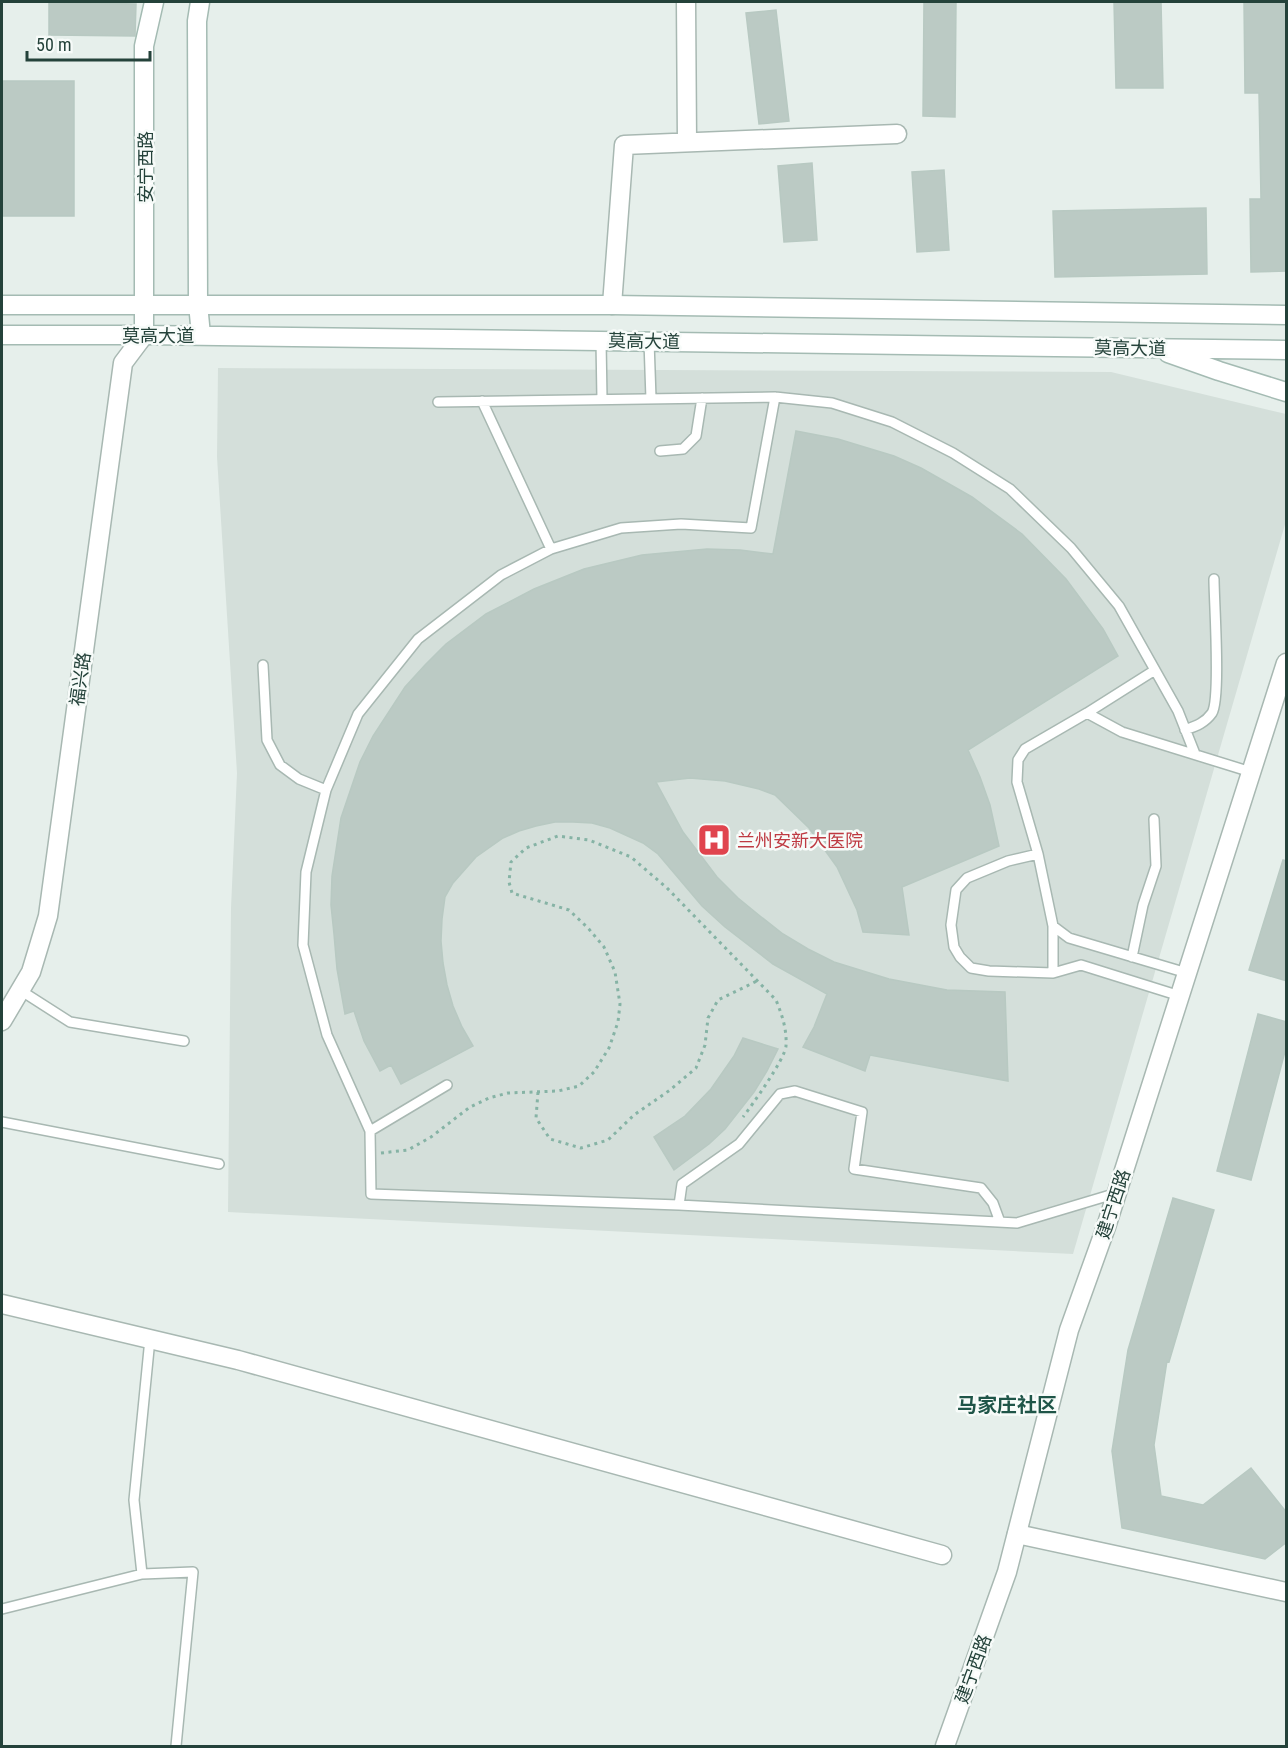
<svg xmlns="http://www.w3.org/2000/svg" width="1288" height="1748" viewBox="0 0 1288 1748" font-family="'Roboto Condensed','Noto Sans SC',sans-serif">
<style>
.built{fill:#d4dfda}
.building{fill:#bbcac4;stroke:#b8c9c2;stroke-width:1.5}
.lines{fill:none;stroke-linecap:round;stroke-linejoin:round}
.service-casing{stroke:#a8b8b2;stroke-width:12}
.minor-casing{stroke:#a8b8b2;stroke-width:21}
.tertiary-casing{stroke:#a8b8b2;stroke-width:21}
.secondary-casing{stroke:#a4bbb3;stroke-width:21}
.path{stroke:#86b3a5;stroke-width:3;stroke-dasharray:3 4.5;stroke-linecap:butt}
.service{stroke:#fff;stroke-width:9}
.minor{stroke:#fff;stroke-width:18}
.tertiary{stroke:#fff;stroke-width:18}
.secondary{stroke:#fff;stroke-width:18}
.labels{text-anchor:middle;dominant-baseline:central;stroke-width:5;stroke-linejoin:round;paint-order:stroke}
.street-label{font-size:18px;fill:#24423a;stroke:#f7fbf9}
.health-label{font-size:18px;fill:#be3a42;stroke:#f7fbf9;text-anchor:start}
.neighbourhood-label{font-size:20px;font-weight:bold;fill:#1f5548;stroke:#f7fbf9}
</style>
<rect width="100%" height="100%" fill="#e6efeb"/>
<!-- built -->
<path class="built" d="M218,368L1111,372L1286,414V521L1073,1254L228,1212L231,908L237,773L217,457Z"/>
<!-- building -->
<path class="building" d="M49,2L136,4L135,36L49,35Z
M924,2H956L955,117L923,116Z
M1114,2H1161L1163,88H1116Z
M1244,2H1287V271L1251,272L1250,199H1261L1259,93H1245Z
M776,10L789,121L759,124L746,13Z
M2,81H74V216H2Z
M812,163L817,240L784,242L778,166Z
M944,170L949,250L917,252L912,172Z
M1206,208L1207,274L1055,277L1053,211Z
M796,431L838,439L894,456L921,468L972,497L1022,534L1066,579L1103,629L1118,656L968,750L980,777L990,805L999,846L902,887L909,935L863,932L857,910L837,867L809,828L775,795L759,789L725,781L690,778L656,782L683,832L717,877L738,898L760,916L783,934L808,949L834,962L889,979L947,990L1005,992L1008,1081L870,1055L865,1071L803,1047L814,1027L827,994L773,964L725,927L702,906L658,854L643,843L610,828L592,823L573,822H555L536,826L519,831L503,838L476,857L453,883L445,897L442,919L441,941L443,963L447,985L453,1006L462,1027L473,1046L401,1084L391,1065L380,1071L364,1041L354,1011L345,1014L337,969L334,934L331,905L332,876L341,818L360,762L373,736L405,687L425,665L446,644L486,614L534,589L584,569L642,555L707,549L740,550L773,554Z
M1283,860L1287,861V981L1249,970Z
M1258,1014L1287,1022V1044L1251,1180L1217,1171Z
M743,1038L778,1049L767,1071L754,1092L725,1129L709,1144L674,1170L654,1137L685,1116L711,1089L734,1056Z
M1173,1198L1214,1210L1169,1362L1167,1361L1154,1445L1161,1496L1203,1505L1251,1468L1287,1513V1542L1265,1559L1122,1528L1112,1451L1128,1350Z"/>
<g class="lines">
<defs>
<path id="service" d="M601,341L602,399
M649,341L651,399
M775,397L751,528L681,524L621,528L551,549L501,575L418,639L358,714L326,790L306,872L303,945L327,1035L370,1131L371,1194L679,1205L1017,1223L1117,1193
M482,401L551,549
M438,402L775,397L832,403L892,422L953,453L1010,489L1071,548L1119,606L1178,711L1195,754
M660,451L683,449L696,436L702,398
M263,665L267,740L280,765L299,779L326,790
M1087,713L1122,732L1251,772
M1185,730C1196,726 1205,723 1212,713C1221,698 1214,602 1214,579
M1038,854L1008,861L967,878L956,890L951,925L954,947L960,957L971,968L989,971L1053,973L1081,965L1180,996
M1053,926L1069,938L1187,973
M1132,957L1143,905L1156,866L1154,819
M1053,973V926L1038,854L1017,782L1018,760L1025,749L1087,713L1155,670
M20,990L70,1022L184,1041
M2,1122L219,1164
M370,1131L447,1085
M679,1205L682,1184L739,1144L780,1094L795,1091L862,1112L854,1169L981,1188L993,1203L1000,1222
M142,1574L134,1500L150,1339
M2,1609L142,1574L193,1572L176,1746"/>
<path id="minor" d="M686,2L687,142
M612,305L624,145L897,134
M2,1021L31,972L48,916L123,363L144,335
M2,1304L238,1360L942,1555
M1017,1534L1286,1592"/>
<path id="tertiary" d="M945,1746L1007,1572L1069,1330L1106,1227L1286,663"/>
<path id="secondary" d="M200,2L197,21L198,304L201,335
M2,305H612L1286,315
M2,335H144L1286,350
M144,335V46L154,2
M1168,353L1219,371L1286,392"/>
</defs>
<!-- service casing -->
<use href="#service" class="service-casing"/>
<!-- minor casing -->
<use href="#minor" class="minor-casing"/>
<!-- tertiary casing -->
<use href="#tertiary" class="tertiary-casing"/>
<!-- secondary casing -->
<use href="#secondary" class="secondary-casing"/>
<!-- path -->
<path class="path" d="M538,1092L536,1118L550,1139L581,1148L608,1140L634,1115L670,1090L696,1068L705,1045L708,1018L718,1000L757,981
M381,1153L408,1150L431,1137L470,1107L489,1098L508,1093L558,1091L579,1086L594,1072L609,1048L618,1022L620,1004L615,972L604,947L588,928L569,910L512,893L509,882L511,862L526,848L558,836L589,840L631,857L667,888L776,1000C782,1015 787,1029 786,1046C785,1059 752,1105 743,1117"/>
<!-- service -->
<use href="#service" class="service"/>
<!-- minor -->
<use href="#minor" class="minor"/>
<!-- tertiary -->
<use href="#tertiary" class="tertiary"/>
<!-- secondary -->
<use href="#secondary" class="secondary"/>
</g>
<!-- icons -->
<defs>
<symbol id="hospital-square" viewBox="-11 -11 22 22"><rect x="-9" y="-9" width="18" height="18" rx="4" fill="#e0444e" stroke="#f7fbf9"/><path d="M-5-5h3v3.5h4V-5h3V5h-3V1.5h-4V5h-3Z" fill="#fff"/></symbol>
</defs>
<g fill-rule="evenodd">
<use href="#hospital-square" x="695" y="821" width="38" height="38"/>
</g>
<g class="labels">
<!-- street labels -->
<g class="street-label">
<text transform="translate(145 167) rotate(-90)">安宁西路</text>
<text x="158" y="335">莫高大道</text>
<text transform="translate(644 341) rotate(1)">莫高大道</text>
<text transform="translate(1130 348) rotate(1)">莫高大道</text>
<text transform="translate(80 679) rotate(-82)">福兴路</text>
<text transform="translate(1113 1204) rotate(-72)">建宁西路</text>
<text transform="translate(973 1669) rotate(-70)">建宁西路</text>
</g>
<!-- health labels -->
<g class="health-label">
<text x="737" y="840">兰州安新大医院</text>
</g>
<!-- neighbourhood labels -->
<g class="neighbourhood-label">
<text x="1007" y="1405">马家庄社区</text>
</g>
</g>
<!-- border -->
<rect width="1288" height="1748" fill="none" stroke="#24423a" stroke-width="6"/>
<!-- scale -->
<path d="M27 51v9h123v-9" fill="none" stroke="#24423a" stroke-width="3"/>
<text x="36" y="51" font-size="18" fill="#24423a" stroke="#f7fbf9" stroke-width="4.5" paint-order="stroke">50 m</text>
</svg>
